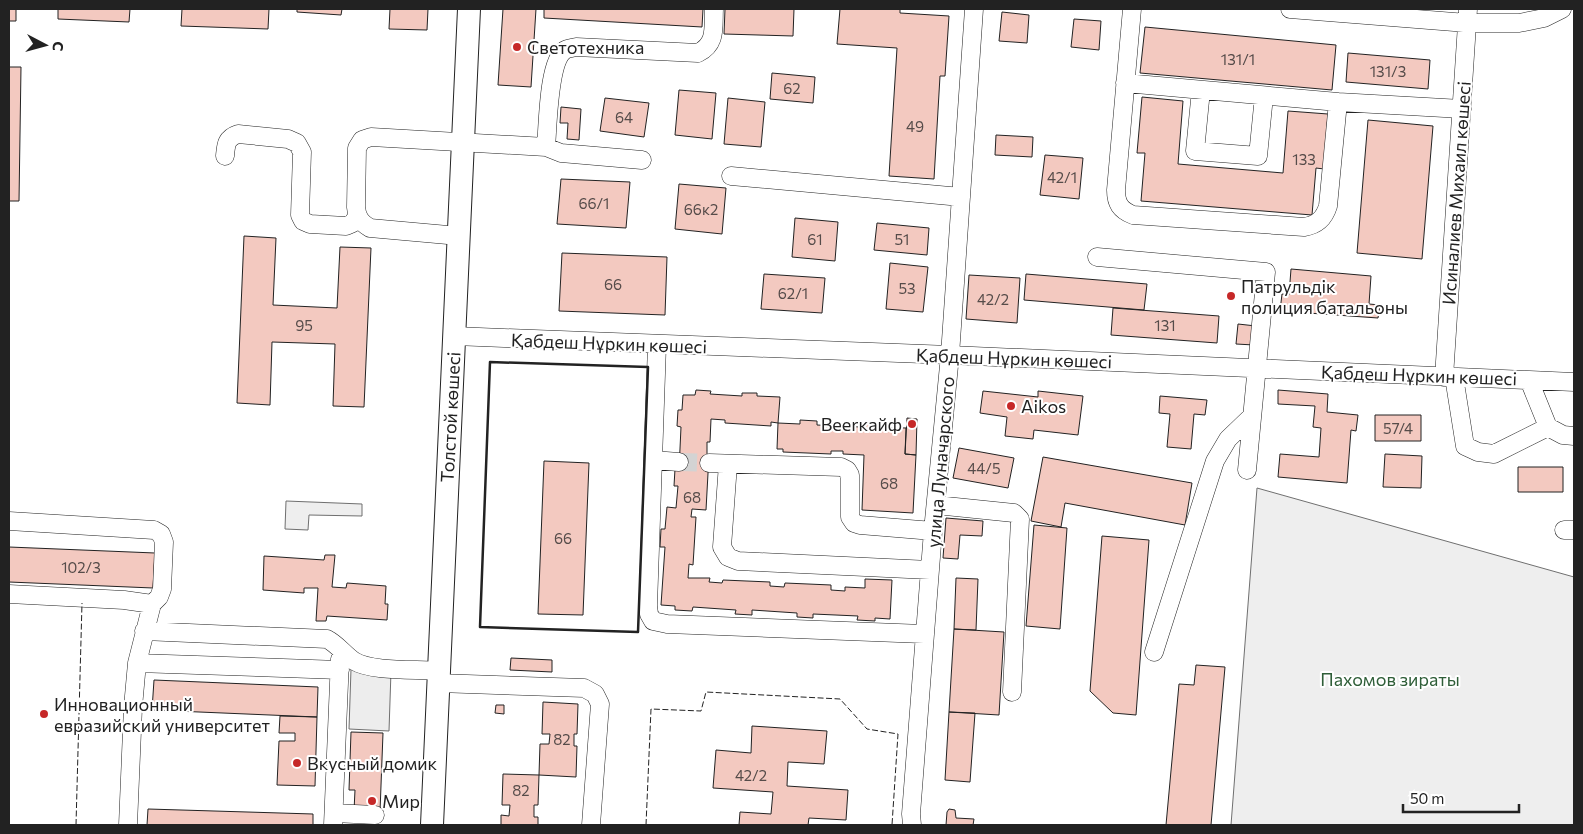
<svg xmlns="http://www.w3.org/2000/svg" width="1583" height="834" viewBox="0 0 1583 834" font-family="Commissioner,sans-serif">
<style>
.green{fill:#eee;stroke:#6f6f6f}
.parking{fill:#ededed;stroke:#6f6f6f}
.building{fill:#f3c9c0;stroke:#222}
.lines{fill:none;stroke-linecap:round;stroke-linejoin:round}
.minor-tunnel{stroke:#d3d3d3;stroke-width:18;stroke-dasharray:18 9;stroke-linecap:butt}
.minor-casing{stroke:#222;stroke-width:19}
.major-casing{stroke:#222;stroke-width:24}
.minor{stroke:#fff;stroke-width:18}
.major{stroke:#fff;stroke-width:22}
.fence{stroke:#222;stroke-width:1;stroke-dasharray:6 2.5;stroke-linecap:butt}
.wall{stroke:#222;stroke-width:2.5}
.poi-dot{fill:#c62828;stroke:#fff;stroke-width:2}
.labels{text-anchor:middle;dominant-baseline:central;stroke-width:4;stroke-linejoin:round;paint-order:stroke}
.number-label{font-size:15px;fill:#564c4a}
.poi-label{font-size:18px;fill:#222;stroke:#fff;text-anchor:start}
.street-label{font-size:18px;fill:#222;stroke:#fff}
.park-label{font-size:18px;fill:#2f5e38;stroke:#fff}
</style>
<rect width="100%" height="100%" fill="#fff"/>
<!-- green -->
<path class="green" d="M1257,488L1574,577V825H1231Z
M286,501L362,504V516L309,515L308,530L285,529Z"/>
<!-- parking -->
<path class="parking" d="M351,669L391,671L389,731L349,729Z"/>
<!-- building -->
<path class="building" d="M9,9H16V21H9Z
M58,9H130L129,22L58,19Z
M182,9H269L268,29L181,26Z
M297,9H342L341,15L297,12Z
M390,9H428L427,30L389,29Z
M503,9H536L531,87L498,85Z
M544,9H703L702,27L544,18Z
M725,9H794L793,36L724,34Z
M840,9H900V13L949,16L945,76H940L934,179L889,176L897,48L837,44Z
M1002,12L1029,15L1027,43L999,41Z
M1074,19L1101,21L1099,50L1071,47Z
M1145,27L1336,45L1332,90L1140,73Z
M1348,53L1430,60L1428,89L1346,82Z
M9,67H21L19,201H9Z
M772,73L815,77L813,103L770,99Z
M679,90L716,93L712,139L675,135Z
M1142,97L1183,101L1178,164L1283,173L1288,111L1328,114L1324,169L1316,168L1312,215L1141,201L1145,153H1137Z
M605,98L649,103L644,137L600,131Z
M728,98L765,102L761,147L724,144Z
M561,107L581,109L579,140L567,139L568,123H560Z
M1368,120L1433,126L1422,259L1357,253Z
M996,135L1033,137L1032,157L995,155Z
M1045,155L1083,158L1079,199L1040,195Z
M561,179L630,182L626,228L557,224Z
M679,184L726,188L722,234L675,229Z
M795,218L838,222L835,261L792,257Z
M877,223L929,228L927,255L874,250Z
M244,236L276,238L273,305L337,308L340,247L371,248L364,407L333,406L335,344L272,342L270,405L237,403Z
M562,253L667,257L665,315L559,311Z
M890,263L928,267L923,312L886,309Z
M1291,269L1371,276L1369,304L1380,305L1378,318L1280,311L1282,294L1289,295Z
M764,274L825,278L822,313L761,309Z
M1026,274L1147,284L1144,310L1024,300Z
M969,275L1020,278L1017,323L966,319Z
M1113,308L1219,316L1217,343L1111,335Z
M1238,324L1256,326L1254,345L1236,344Z
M696,390L711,391L710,394L742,396V393H757V396L780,397L778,423L771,422V426L725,423V420L711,419L710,442H707V455H709L706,510L692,509L691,517H696L693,565L689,564L688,578H710L709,582L722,583L723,580L770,582V586L784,587L785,583L831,585V590L845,591V587L865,588V579L892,580L890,619L875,618V621L857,620L858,616L813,614V618L797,617V613L752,610V615L735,614L736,610L693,607L692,611L675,610V606L661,605L665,547H660L661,529H665L667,507L676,508L678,486H674L675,469L679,470L681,427L677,426L678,410H682L683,395H695Z
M1278,390L1328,394L1327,412L1358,415L1356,431L1351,430L1347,483L1278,477L1280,454L1319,457L1321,428L1313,427L1315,406L1278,404Z
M983,391L1038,397V391L1083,396L1078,435L1034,430L1033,439L1005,436L1007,417L980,413Z
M1160,396L1207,400L1205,415L1194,414L1191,449L1167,447L1170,414L1159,413Z
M1375,415H1421V441H1375Z
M907,418L917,419L916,455L905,454Z
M800,420L817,421V425L860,427V423L878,424L877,427L906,428L905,454L916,455L913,513L862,510L864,455L843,454V451H831V454L783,452V449H777L778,423L800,424Z
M959,448L1014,458L1008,488L953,478Z
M1385,454L1422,456L1421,488L1383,487Z
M1043,457L1192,483L1185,525L1065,503L1061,527L1031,521Z
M544,461L589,463L583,615L538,614Z
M1518,467H1563V492H1518Z
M946,518L983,521L982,536L960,535L958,559L943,558Z
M1034,525L1067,528L1060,629L1026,626Z
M1102,536L1149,540L1136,715L1113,713L1090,691Z
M9,547L155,553L153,588L9,582Z
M325,555H335L332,587L346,588L347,583L386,586L385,604H388L387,620L327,616L326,621H316L318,588H304V593L263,590L264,556L324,560Z
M956,578L978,579L976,630L954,629Z
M954,629L1004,632L999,715L949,712Z
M511,658L552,660V672L510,670Z
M1196,665L1225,667L1211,825H1166L1179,684L1194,685Z
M154,680L318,687L317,717L152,710Z
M543,702L578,704L577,734H574V746H577L576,777L539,775L540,744H549L550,734H542Z
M496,705H504V714L495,713Z
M949,712L975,713L970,782L945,780Z
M280,716L317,717L315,786L277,785L279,741H295V733H279Z
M752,726L827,731L824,764L788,762L787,786L848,790L846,820L809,818L808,825H739L740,812L771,814L773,792L713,788L716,750L751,753Z
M351,732L383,733L380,812L354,811L355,790H349Z
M503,774L539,775L538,805H534V817H538V825H501V815L509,816L510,805H502Z
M148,809L313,814V825H147Z
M949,809L955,810L956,818L974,819L973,825H946L947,812Z"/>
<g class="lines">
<!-- minor-tunnel -->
<path class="minor-tunnel" d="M679,462L709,463"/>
<defs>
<path id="minor" d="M1132,9L1116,190C1116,203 1120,210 1133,215L1304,227C1317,225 1324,219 1328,206L1338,102L1462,109
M1290,9L1467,23H1519L1544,18L1562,9
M1125,83L1338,102
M1201,90L1195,151L1258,156L1264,96
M546,147L561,153L642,160
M225,156C226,145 226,138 238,134L288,139L297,143L302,152L300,215L303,221L310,224L346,226L353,223L357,216
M731,176L961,197
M459,236L370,228C360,222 357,217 356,207L357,148L362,140L371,137L546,147C548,126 548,61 565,50C568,48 573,48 576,47L698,53C717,44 713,27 714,9
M1097,257L1266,272L1247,470
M454,336L950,355L1574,382
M657,345L653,460L679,462
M1444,377L1468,9
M1454,377L1465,446L1478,452L1494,454L1548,427
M1529,380L1548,427L1563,435L1574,436
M653,460L648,606L649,614L653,621L667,624L924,634
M709,463L841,467L847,470L850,475V517L854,523L860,525L933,531
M728,464L722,547L728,557L738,561L930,570
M936,505L1014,513L1020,519L1012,692
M9,521L154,530L161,534L164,542L162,589L159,597L152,604
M1564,530H1574
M9,594L124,600L152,604L137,663L133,707L128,825
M144,631L327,639C337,644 344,654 354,661C372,672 416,669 439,671
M1154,652L1215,461L1228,439L1252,416
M137,663L340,670
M438,683L584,688L595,694L600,704L591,825
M334,813L375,815
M333,825L340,659
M912,825L911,814L933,531L950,355L974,9"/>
<path id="major" d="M432,825L469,9"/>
</defs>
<!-- minor casing -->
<use href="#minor" class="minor-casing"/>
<!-- major casing -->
<use href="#major" class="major-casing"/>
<!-- minor -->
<use href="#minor" class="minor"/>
<!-- major -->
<use href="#major" class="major"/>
<!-- fence -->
<path class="fence" d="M76,825L82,603
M646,825L651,709L701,711L706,692L840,699L867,729L898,734L892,825"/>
<!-- wall -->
<path class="wall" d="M490,362L648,367L638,632L480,627Z"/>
</g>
<!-- markers -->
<g class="poi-dot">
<circle cx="517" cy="47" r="5"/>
<circle cx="1231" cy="296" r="5"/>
<circle cx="1011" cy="406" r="5"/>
<circle cx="912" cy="424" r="5"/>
<circle cx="44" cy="714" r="5"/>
<circle cx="297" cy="763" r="5"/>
<circle cx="372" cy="801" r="5"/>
</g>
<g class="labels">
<!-- number labels -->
<g class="number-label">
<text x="1238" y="59">131/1</text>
<text x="1388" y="71">131/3</text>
<text x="792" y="88">62</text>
<text x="624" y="117">64</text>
<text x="915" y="126">49</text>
<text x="1304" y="159">133</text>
<text x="1062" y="177">42/1</text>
<text x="594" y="203">66/1</text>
<text x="701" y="209">66к2</text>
<text x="815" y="239">61</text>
<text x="902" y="239">51</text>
<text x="613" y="284">66</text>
<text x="907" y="288">53</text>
<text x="793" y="293">62/1</text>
<text x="993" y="299">42/2</text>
<text x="304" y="325">95</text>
<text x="1165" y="325">131</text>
<text x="1398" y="428">57/4</text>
<text x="984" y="468">44/5</text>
<text x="889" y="483">68</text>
<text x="692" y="497">68</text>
<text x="563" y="538">66</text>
<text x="81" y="567">102/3</text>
<text x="562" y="739">82</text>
<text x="751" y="775">42/2</text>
<text x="521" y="790">82</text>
</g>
<!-- poi labels -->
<g class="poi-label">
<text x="527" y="47">Светотехника</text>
<text x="1241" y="286">Патрульдік<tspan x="1241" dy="21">полиция батальоны</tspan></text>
<text x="1021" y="406">Aikos</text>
<text x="902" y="424" text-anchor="end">Beerкайф</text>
<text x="54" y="704">Инновационный<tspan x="54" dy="21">евразийский университет</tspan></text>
<text x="307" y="763">Вкусный домик</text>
<text x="382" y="801">Мир</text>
</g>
<!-- street labels -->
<g class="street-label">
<text transform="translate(1456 193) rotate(-86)">Исиналиев Михаил көшесі</text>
<text transform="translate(609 343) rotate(2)">Қабдеш Нұркин көшесі</text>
<text transform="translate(1014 358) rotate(2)">Қабдеш Нұркин көшесі</text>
<text transform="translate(1419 375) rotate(2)">Қабдеш Нұркин көшесі</text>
<text transform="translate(450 417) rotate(-87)">Толстой көшесі</text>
<text transform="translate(940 462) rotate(-85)">улица Луначарского</text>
</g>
<!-- park labels -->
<g class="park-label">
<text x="1390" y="679">Пахомов зираты</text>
</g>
</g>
<!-- border -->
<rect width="1583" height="834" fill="none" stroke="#222222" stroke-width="20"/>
<!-- north arrow -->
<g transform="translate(45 45) rotate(96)" stroke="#ffffff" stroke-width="4" paint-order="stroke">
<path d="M0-4L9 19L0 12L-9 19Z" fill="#222222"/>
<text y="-8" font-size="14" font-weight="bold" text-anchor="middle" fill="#222222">С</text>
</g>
<!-- scale -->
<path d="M1403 804v8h116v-8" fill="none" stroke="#222222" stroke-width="2.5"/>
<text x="1410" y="804" font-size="15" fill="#222222" stroke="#ffffff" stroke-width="4" paint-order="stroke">50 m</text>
</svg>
